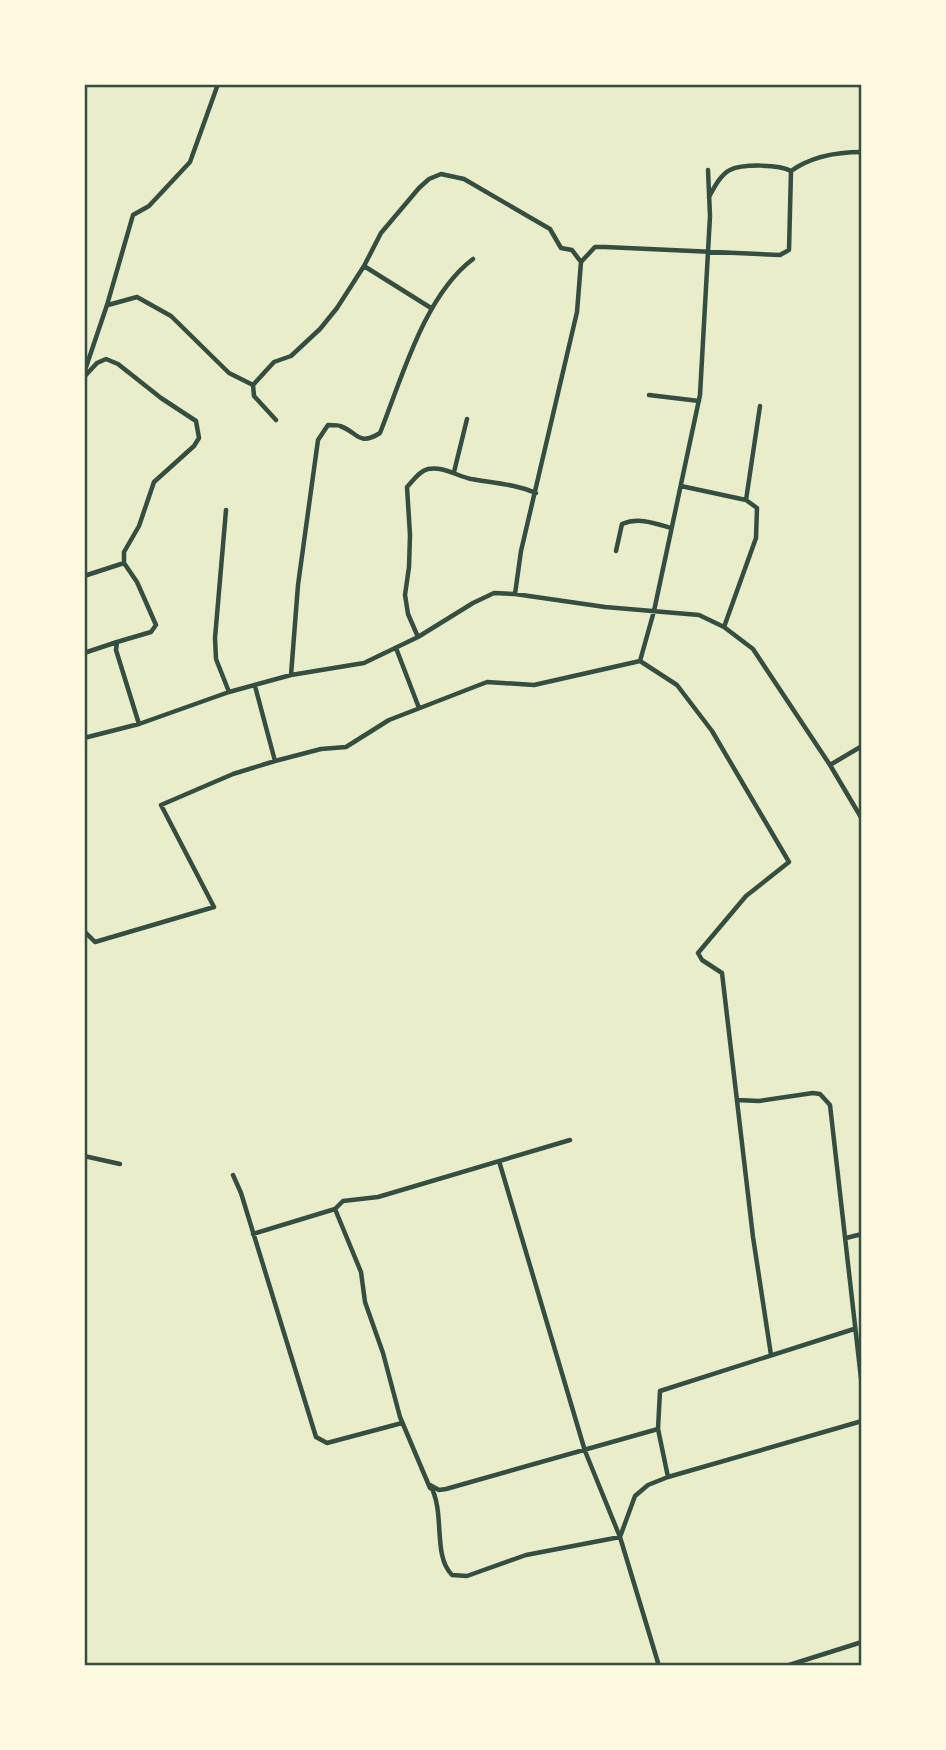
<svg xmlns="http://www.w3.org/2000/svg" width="946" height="1750" viewBox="0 0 946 1750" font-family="Cabin,sans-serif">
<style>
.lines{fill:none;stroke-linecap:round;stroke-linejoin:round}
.minor{stroke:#344e41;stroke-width:4.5}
.neatline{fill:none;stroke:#344e41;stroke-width:2.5}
</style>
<rect width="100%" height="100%" fill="#e9edc9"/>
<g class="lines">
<!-- minor -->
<path class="minor" d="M791,171C812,156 837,152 862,152
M364,266L431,308
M108,305L137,297L171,316L229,373L253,385
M84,373L107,305L133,215L149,206L190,162L218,84
M84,377L97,363L106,359L118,364L161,398L196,421L199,438L194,446L154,482L139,526L124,552V563L137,582L156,625L151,632L117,642L116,650L139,724
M649,395L699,401
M276,420L254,396L253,385L274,362L291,356L320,329L337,308L364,266L381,233L419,188L429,179L441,174L464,179L550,229L561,248L572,250L581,262
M454,472L467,419
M681,486L746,500L757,508L756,538L724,627
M746,500L760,406
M226,510L215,638L216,659L229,692
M616,551L622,524C639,517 654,523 671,528
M84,576L124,563
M515,594L521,551L577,312L581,262L595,247H605L780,255L789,250L791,171C779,164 742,164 730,170C720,175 714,188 709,197
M418,637L408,614L405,595L409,567L410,535L407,487C413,481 419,471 428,469C443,466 457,476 471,479C493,483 515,484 536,493
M396,648L419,708
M84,653L117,642
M640,661L654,611L700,395L710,216L708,170
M291,675L298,585L318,440L328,425C329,425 339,425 340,426C358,432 358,447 380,433C402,378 424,296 473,259
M255,686L275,761
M84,738L139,724L229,692L291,675L364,663L418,637L473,603L494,593L515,594L605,607L699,615L724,627L753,649L830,765L862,819
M830,765L862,746
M84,931L95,942L214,907L161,805L233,774L275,761L321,749L346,747L389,720L487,682L534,685L640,661L677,685L712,731L789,862L746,896L698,953L702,960L722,973L753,1237L771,1355
M737,1100L759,1101L813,1093L820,1094L830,1105L862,1387
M84,1156L120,1164
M233,1175L241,1193L316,1437L327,1443L402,1423
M335,1209L361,1272L365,1302L383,1353L400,1417L430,1488V1485L439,1490L446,1489L658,1429
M253,1234L335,1209L343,1201L378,1197L570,1140
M846,1238L862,1234
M668,1477L658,1429L660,1391L854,1329
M430,1485C446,1512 432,1555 452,1575L467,1576L526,1555L620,1537L585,1451L499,1161
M659,1666L620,1537L635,1496L648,1485L668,1477L862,1421
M786,1666L862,1642"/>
</g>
<!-- border -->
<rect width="946" height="1750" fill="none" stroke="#fefae0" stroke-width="172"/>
<rect x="86" y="86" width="774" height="1578" class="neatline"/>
</svg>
